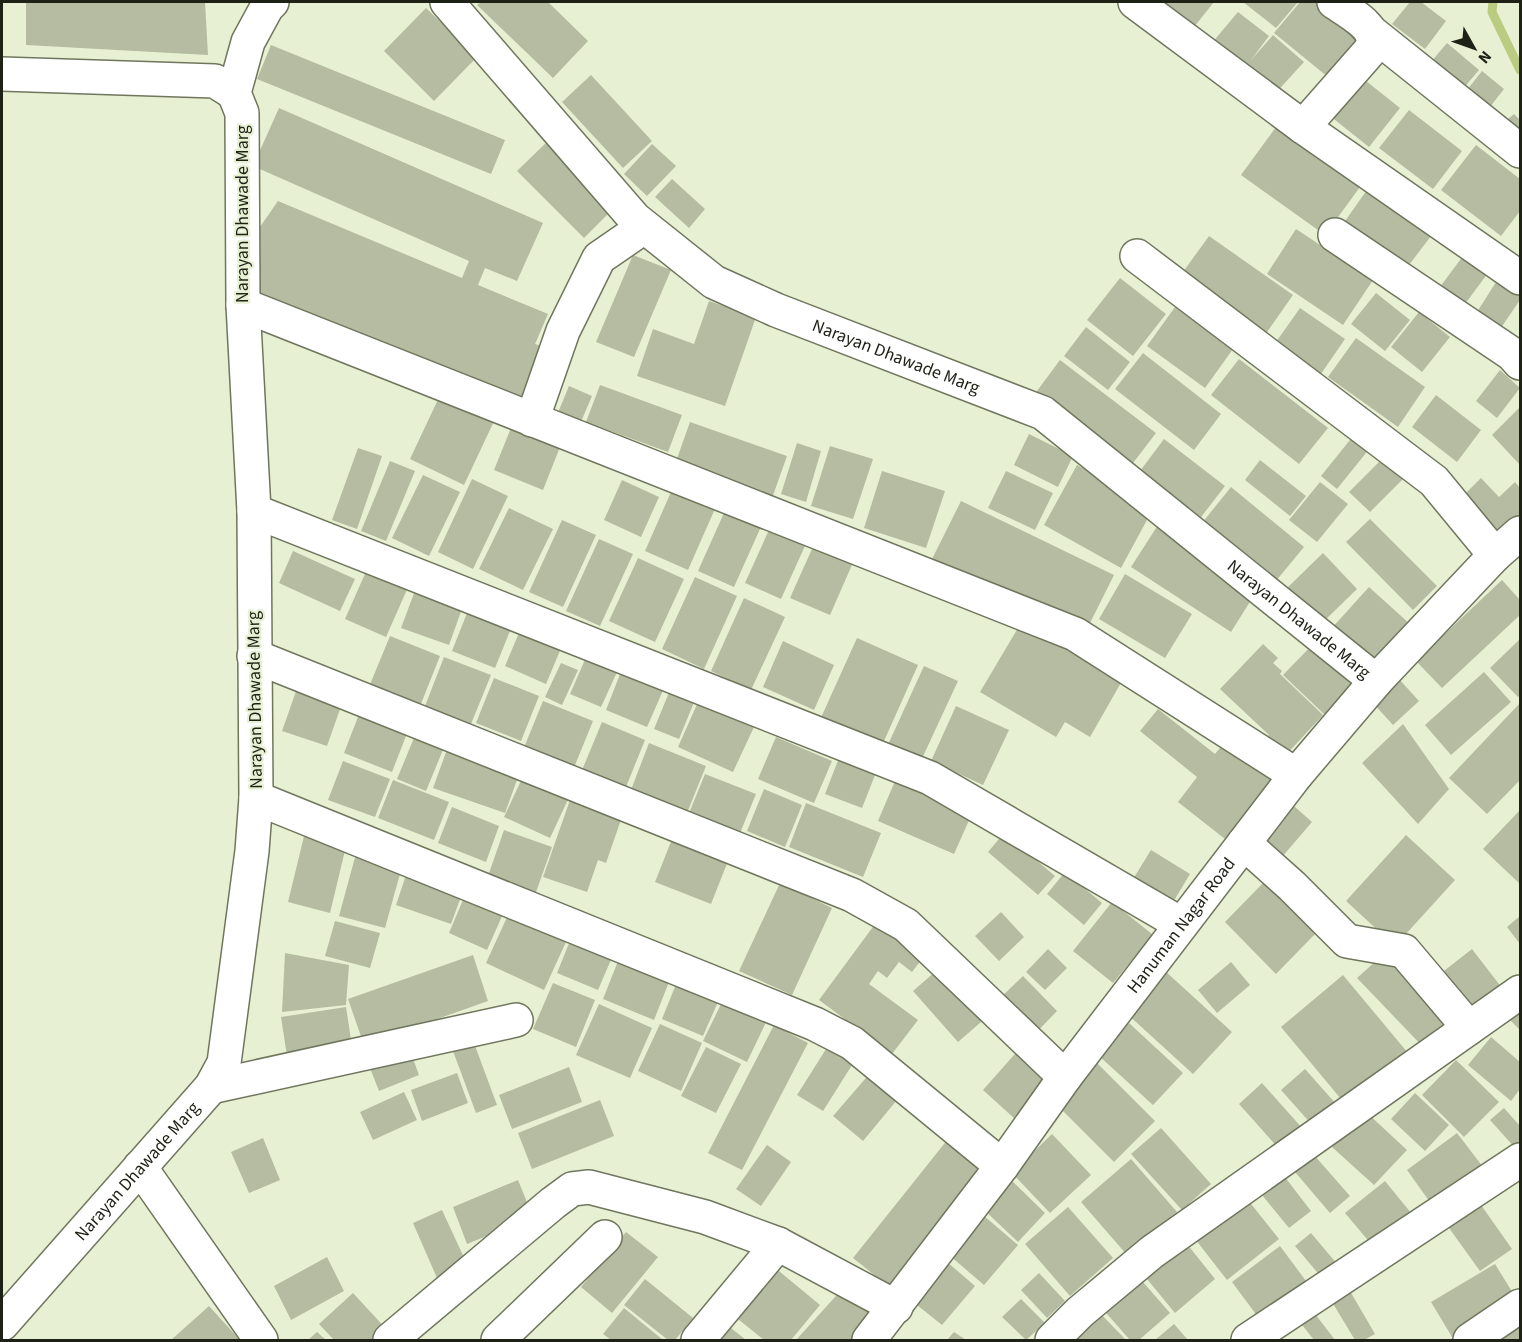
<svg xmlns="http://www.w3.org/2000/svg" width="1522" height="1342" viewBox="0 0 1522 1342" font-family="'Source Sans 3',sans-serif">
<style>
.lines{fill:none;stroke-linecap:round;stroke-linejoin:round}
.stream{stroke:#bacc81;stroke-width:9}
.building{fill:#b5bca1}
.street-casing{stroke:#6f765d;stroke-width:36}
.street{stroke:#fff;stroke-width:33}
.labels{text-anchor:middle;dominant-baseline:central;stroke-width:4.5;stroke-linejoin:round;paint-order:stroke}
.street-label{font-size:18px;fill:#1e2116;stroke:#e8f0d4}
</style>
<rect width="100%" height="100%" fill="#e8f0d4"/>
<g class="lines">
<!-- stream -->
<path class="stream" d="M1493,2L1492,12L1520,70"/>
</g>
<!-- building -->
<path class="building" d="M26,2H205L208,55L26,45Z
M481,2H548L588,41L553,78L477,5Z
M1162,2H1214L1194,27Z
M1243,2H1298L1276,28Z
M1300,2H1319L1367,41L1334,82L1274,33Z
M1410,2H1421L1446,21L1425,49L1392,24Z
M426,8L477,57L434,101L384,51Z
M1238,12L1269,36L1251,60L1273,35L1304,62L1273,96L1211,44Z
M1447,43L1479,70L1457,96L1425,69Z
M271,45L505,140L491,174L257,79Z
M1482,71L1504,89L1486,112L1463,95Z
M1356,73L1400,108L1369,147L1325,112Z
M591,75L652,141L623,168L562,102Z
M279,108L543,223L517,281L485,268L478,285L548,314L535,344L547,348L525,405L258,301L253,237L278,201L462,278L469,261L253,166Z
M1409,110L1462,151L1433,189L1379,148Z
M1514,114L1520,120V145L1499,127Z
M1276,127L1360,187L1325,235L1241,175Z
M550,139L616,206L584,238L517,171Z
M652,144L676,166L647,196L624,174Z
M1476,145L1520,179V211L1501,236L1441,190Z
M672,179L705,209L689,228L655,197Z
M1369,187L1434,232L1406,269L1343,224Z
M1296,229L1373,280L1343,325L1267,274Z
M1209,236L1293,295L1260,342L1175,283Z
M633,255L671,270L634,357L596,342Z
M1463,256L1488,273L1459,312L1434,295Z
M1120,278L1166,314L1133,356L1087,320Z
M1498,279L1520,294V300L1494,338L1470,323Z
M1376,293L1410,320L1385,351L1351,324Z
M709,301L756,317L725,406L637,376L653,329L694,344Z
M1175,307L1233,349L1205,388L1147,346Z
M1300,308L1345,339L1314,384L1269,352Z
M1419,312L1450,337L1422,372L1391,347Z
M1086,327L1130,362L1108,390L1064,356Z
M1356,338L1425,387L1398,427L1328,377Z
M1143,353L1221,414L1194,450L1115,389Z
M1239,359L1328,428L1299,464L1211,395Z
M1060,360L1156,433L1130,467L1034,395Z
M1500,370L1520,388L1497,418L1476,401Z
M600,385L682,415L668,452L586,422Z
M569,386L592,396L580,424L557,415Z
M442,391L496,417L464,485L410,459Z
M1436,395L1481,430L1457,462L1412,427Z
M1519,408L1520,410V465L1492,435Z
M690,422L787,456L771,501L674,467Z
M513,423L562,442L543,490L494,470Z
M1358,430L1374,443L1337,489L1321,476Z
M1029,434L1073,456L1058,487L1014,465Z
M1164,439L1225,486L1198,521L1137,475Z
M797,443L821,451L806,502L781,494Z
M830,446L873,459L853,519L811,506Z
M358,448L382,456L357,529L332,520Z
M1391,450L1412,470L1370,512L1349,492Z
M1260,460L1306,496L1290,516L1245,480Z
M390,461L415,471L386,541L361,531Z
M1077,465L1154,507L1121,568L1044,525Z
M882,471L945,491L926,548L864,528Z
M1006,471L1053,493L1035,530L988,508Z
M423,475L460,492L429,556L392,538Z
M1481,478L1499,497L1515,482L1520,488V520L1497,544L1456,503Z
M472,479L508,496L473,569L438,552Z
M622,480L659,497L641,537L604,520Z
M1320,482L1348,504L1317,542L1289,520Z
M675,483L718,502L688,570L645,551Z
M1231,487L1304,547L1275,582L1202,523Z
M961,501L1114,575L1083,637L930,563Z
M728,504L764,520L734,587L698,571Z
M509,508L553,529L523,590L479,569Z
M1370,519L1437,586L1413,610L1346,542Z
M562,520L596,535L563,607L529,592Z
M773,521L809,537L781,599L745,583Z
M1158,525L1258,589L1231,632L1131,567Z
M599,539L633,554L600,626L566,611Z
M816,540L855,558L830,615L790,598Z
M293,551L355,579L340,611L279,583Z
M1323,553L1357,589L1320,625L1286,589Z
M638,558L684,579L655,642L609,621Z
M368,567L409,585L386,637L345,619Z
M1125,574L1192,614L1165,658L1099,619Z
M695,577L737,596L704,669L662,649Z
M1502,580L1520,600V615L1442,688L1416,661Z
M1369,587L1411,625L1374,667L1331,629Z
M416,588L463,606L449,645L401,628Z
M744,598L785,617L751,690L711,671Z
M469,608L512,626L495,668L452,651Z
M1021,623L1122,681L1090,737L1065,722L1056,737L980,692Z
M521,628L562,646L546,684L505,666Z
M390,636L440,656L417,714L366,694Z
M857,638L918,665L880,750L819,722Z
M1520,639V695L1518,697L1490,668Z
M1317,640L1358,679L1325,715L1283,675Z
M783,641L834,665L814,710L763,687Z
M1263,644L1278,658L1273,663L1282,671L1280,674L1323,715L1283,758L1264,740L1269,735L1220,689Z
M587,655L618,670L601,707L570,694Z
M444,657L491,675L471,724L425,706Z
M561,663L578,670L562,705L545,697Z
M924,666L958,681L919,765L886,749Z
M622,669L665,686L647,727L606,710Z
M1484,672L1511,702L1451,755L1425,725Z
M494,678L539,696L521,741L476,723Z
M1398,678L1419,701L1393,725L1372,702Z
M300,680L345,695L327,746L282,731Z
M670,690L695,700L679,739L654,729Z
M543,701L593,721L573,770L523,750Z
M698,702L754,727L733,772L678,747Z
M1520,703V780L1487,814L1449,778Z
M363,704L411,723L392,772L344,753Z
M956,706L1009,730L983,785L931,761Z
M1158,709L1215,754L1227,739L1274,777L1225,839L1178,802L1197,777L1140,731Z
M602,722L645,740L624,792L580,775Z
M1403,724L1449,789L1418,824L1362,763Z
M416,733L445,745L426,791L397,779Z
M776,737L832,761L814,803L758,779Z
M649,743L706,766L685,818L629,795Z
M449,744L521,769L505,813L433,788Z
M844,745L881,760L862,808L825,794Z
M343,761L390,779L375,817L328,800Z
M526,770L572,791L550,838L504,817Z
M705,774L756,794L738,838L687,818Z
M898,774L975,807L954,854L878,821Z
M393,780L449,802L434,840L378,818Z
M764,789L802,805L785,847L747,831Z
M571,797L623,814L606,863L598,860L587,892L543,877Z
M1286,799L1312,822L1276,864L1250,842Z
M806,803L881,833L863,877L789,847Z
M452,807L499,826L486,862L438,843Z
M1520,810V884L1483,849Z
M306,828L348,838L330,913L288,902Z
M504,830L552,847L535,895L487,879Z
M1004,833L1055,876L1038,895L988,852Z
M674,834L730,856L711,904L655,882Z
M1406,835L1455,880L1395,946L1346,901Z
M357,850L403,863L385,928L339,916Z
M1151,850L1190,874L1169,909L1130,884Z
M410,863L466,883L451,924L396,905Z
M1065,872L1102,903L1084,925L1047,894Z
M1264,882L1316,933L1276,974L1225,922Z
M780,883L832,908L792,995L739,971Z
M468,888L507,905L487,950L449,933Z
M1112,902L1162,942L1151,956L1141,949L1113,983L1073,951Z
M1001,912L1024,937L999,961L975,936Z
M508,915L566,942L544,990L486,963Z
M1520,916V944L1507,927Z
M878,920L925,955L912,972L899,962L887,978L878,971L869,984L918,1020L892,1054L819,1000Z
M335,921L380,933L370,968L325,956Z
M574,931L616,948L598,990L557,973Z
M1048,949L1067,968L1045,990L1026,972Z
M1472,949L1502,988L1471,1013L1440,974Z
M622,951L673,972L654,1020L603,999Z
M1386,952L1455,1026L1426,1050L1357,978Z
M285,953L349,965L346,1005L282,1012Z
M473,955L488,1001L364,1045L348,999Z
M1231,962L1250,985L1217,1013L1198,990Z
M944,964L988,1016L958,1042L913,991Z
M1164,970L1232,1032L1193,1074L1125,1012Z
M1343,975L1408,1053L1346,1105L1281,1027Z
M1023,976L1057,1011L1028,1041L993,1005Z
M679,977L721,995L703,1036L662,1019Z
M553,983L595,1000L576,1047L533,1029Z
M724,998L768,1018L747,1062L703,1041Z
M599,1004L652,1028L630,1078L576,1055Z
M346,1007L352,1046L287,1056L281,1017Z
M1520,1007V1030L1509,1019Z
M1129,1023L1183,1073L1153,1105L1099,1056Z
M660,1024L702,1043L681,1091L638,1071Z
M774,1025L808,1043L742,1170L708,1153Z
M471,1035L497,1105L476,1113L450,1043Z
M1491,1037L1520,1062V1089L1511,1101L1468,1065Z
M833,1038L859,1054L823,1111L797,1095Z
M1022,1046L1054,1076L1015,1119L983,1090Z
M706,1047L741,1064L716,1113L681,1096Z
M409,1048L419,1075L379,1091L368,1063Z
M1456,1060L1499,1102L1464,1137L1422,1095Z
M1097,1063L1155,1121L1114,1162L1056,1104Z
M878,1064L907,1088L863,1141L833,1116Z
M569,1067L582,1102L512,1129L499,1095Z
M1305,1069L1337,1105L1313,1126L1281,1090Z
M457,1073L468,1103L422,1121L411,1090Z
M1262,1083L1303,1129L1280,1150L1239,1104Z
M404,1092L417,1120L373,1140L360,1112Z
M1415,1093L1449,1125L1425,1151L1391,1119Z
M600,1100L614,1136L532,1169L518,1133Z
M1504,1108L1520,1126V1144L1516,1149L1490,1120Z
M1365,1111L1407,1150L1374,1185L1332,1147Z
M1161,1128L1211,1184L1182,1210L1131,1154Z
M1457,1133L1483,1167L1432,1205L1407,1170Z
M952,1134L992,1166L893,1290L853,1258Z
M1052,1134L1091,1175L1050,1213L1012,1173Z
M263,1138L280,1180L249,1193L231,1152Z
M767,1145L791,1162L761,1206L736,1189Z
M1314,1155L1350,1196L1330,1213L1295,1172Z
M1131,1159L1177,1212L1127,1255L1081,1202Z
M1281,1172L1311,1211L1289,1228L1258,1190Z
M1009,1178L1045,1213L1018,1242L981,1207Z
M518,1180L533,1217L467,1244L453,1207Z
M1385,1181L1416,1219L1377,1251L1345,1213Z
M1244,1195L1279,1239L1227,1280L1192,1235Z
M1481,1205L1512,1249L1480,1271L1449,1228Z
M1068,1207L1113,1258L1070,1296L1025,1244Z
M442,1210L467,1264L437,1278L413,1223Z
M983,1215L1018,1245L984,1285L949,1255Z
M626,1232L658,1257L612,1313L581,1287Z
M1311,1233L1343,1271L1327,1284L1295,1246Z
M1183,1239L1215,1279L1175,1313L1142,1273Z
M1280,1246L1309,1285L1261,1321L1232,1282Z
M327,1257L344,1291L291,1320L274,1286Z
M946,1261L975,1286L942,1325L912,1301Z
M768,1262L820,1305L791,1340H764L728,1311Z
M1495,1264L1516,1298L1452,1337L1431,1302Z
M1039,1273L1065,1301L1047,1318L1021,1290Z
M1136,1274L1170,1313L1139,1340H1130L1099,1305Z
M645,1279L693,1318L675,1340H668L624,1305Z
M845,1286L882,1311L857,1340H796Z
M1350,1291L1375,1334L1364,1340H1355L1332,1302Z
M353,1293L390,1333L382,1340H334L319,1324Z
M1021,1299L1045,1323L1026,1340L1002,1317Z
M209,1306L240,1340H171Z
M1309,1306L1335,1340H1314L1295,1316Z
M624,1308L663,1340H611L603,1334Z
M1096,1309L1126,1340H1064Z
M1520,1313V1340H1481Z
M717,1317L746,1340H698Z
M1174,1324L1188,1340H1155Z
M317,1332L326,1340H308Z
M954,1332L966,1340H947Z"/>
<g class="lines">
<defs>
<g id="street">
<path id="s1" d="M447,2L635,219L714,282L776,310L1043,413L1376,681"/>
<path d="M1135,2L1303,127L1520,278"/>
<path d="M1371,32L1520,151"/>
<path d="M2,74L215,81L234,93"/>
<path d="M1303,127L1368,53C1370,50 1372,48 1373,44C1376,26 1347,11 1334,2"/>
<path d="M1335,235L1512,354L1520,363"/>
<path d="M1137,256L1434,481L1495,555"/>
<path d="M243,305L1075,634L1296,775"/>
<path d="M532,420L563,331L599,258L644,227"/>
<path d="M254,511L930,778L1181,924"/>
<path d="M254,656L852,895L906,925L1065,1077"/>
<path d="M256,798L815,1024L852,1043L1002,1166"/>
<path d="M1244,843L1292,886L1347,941L1404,951L1469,1028"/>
<path d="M211,1087L516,1020"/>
<path d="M140,1167L261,1340"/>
<path id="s2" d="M2,1324L211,1087L224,1063L252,851L256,798L254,511L243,305L242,113L234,93L248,42L267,7L272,2"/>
<path d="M390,1340L553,1203L572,1189L589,1187L705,1217L778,1244L896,1307"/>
<path d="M498,1340L605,1237"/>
<path d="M698,1340L778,1244"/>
<path id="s3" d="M869,1340L1002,1166L1065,1077L1296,775L1376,681L1495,555L1520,533"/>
<path d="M1052,1340L1080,1312L1152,1252L1520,992"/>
<path d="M1248,1340L1520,1160"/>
<path d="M1470,1340L1520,1306"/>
</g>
</defs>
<!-- street casing -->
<use href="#street" class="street-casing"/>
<!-- street -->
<use href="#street" class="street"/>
</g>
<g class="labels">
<!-- street labels -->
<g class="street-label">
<text transform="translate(242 214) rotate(-90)">Narayan Dhawade Marg</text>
<text stroke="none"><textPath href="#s1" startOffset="585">Narayan Dhawade Marg</textPath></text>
<text stroke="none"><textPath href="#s1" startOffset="1071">Narayan Dhawade Marg</textPath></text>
<text transform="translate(255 700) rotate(-91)">Narayan Dhawade Marg</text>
<text stroke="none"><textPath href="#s3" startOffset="519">Hanuman Nagar Road</textPath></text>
<text stroke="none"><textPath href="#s2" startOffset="204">Narayan Dhawade Marg</textPath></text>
</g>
</g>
<!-- border -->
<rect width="1522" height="1342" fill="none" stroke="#1e2116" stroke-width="6"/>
<!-- north arrow -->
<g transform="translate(1474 48) rotate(130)" stroke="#e8f0d4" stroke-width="4.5" paint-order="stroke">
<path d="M0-4.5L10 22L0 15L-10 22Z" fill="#1e2116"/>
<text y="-9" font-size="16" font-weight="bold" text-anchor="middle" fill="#1e2116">N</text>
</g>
</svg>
